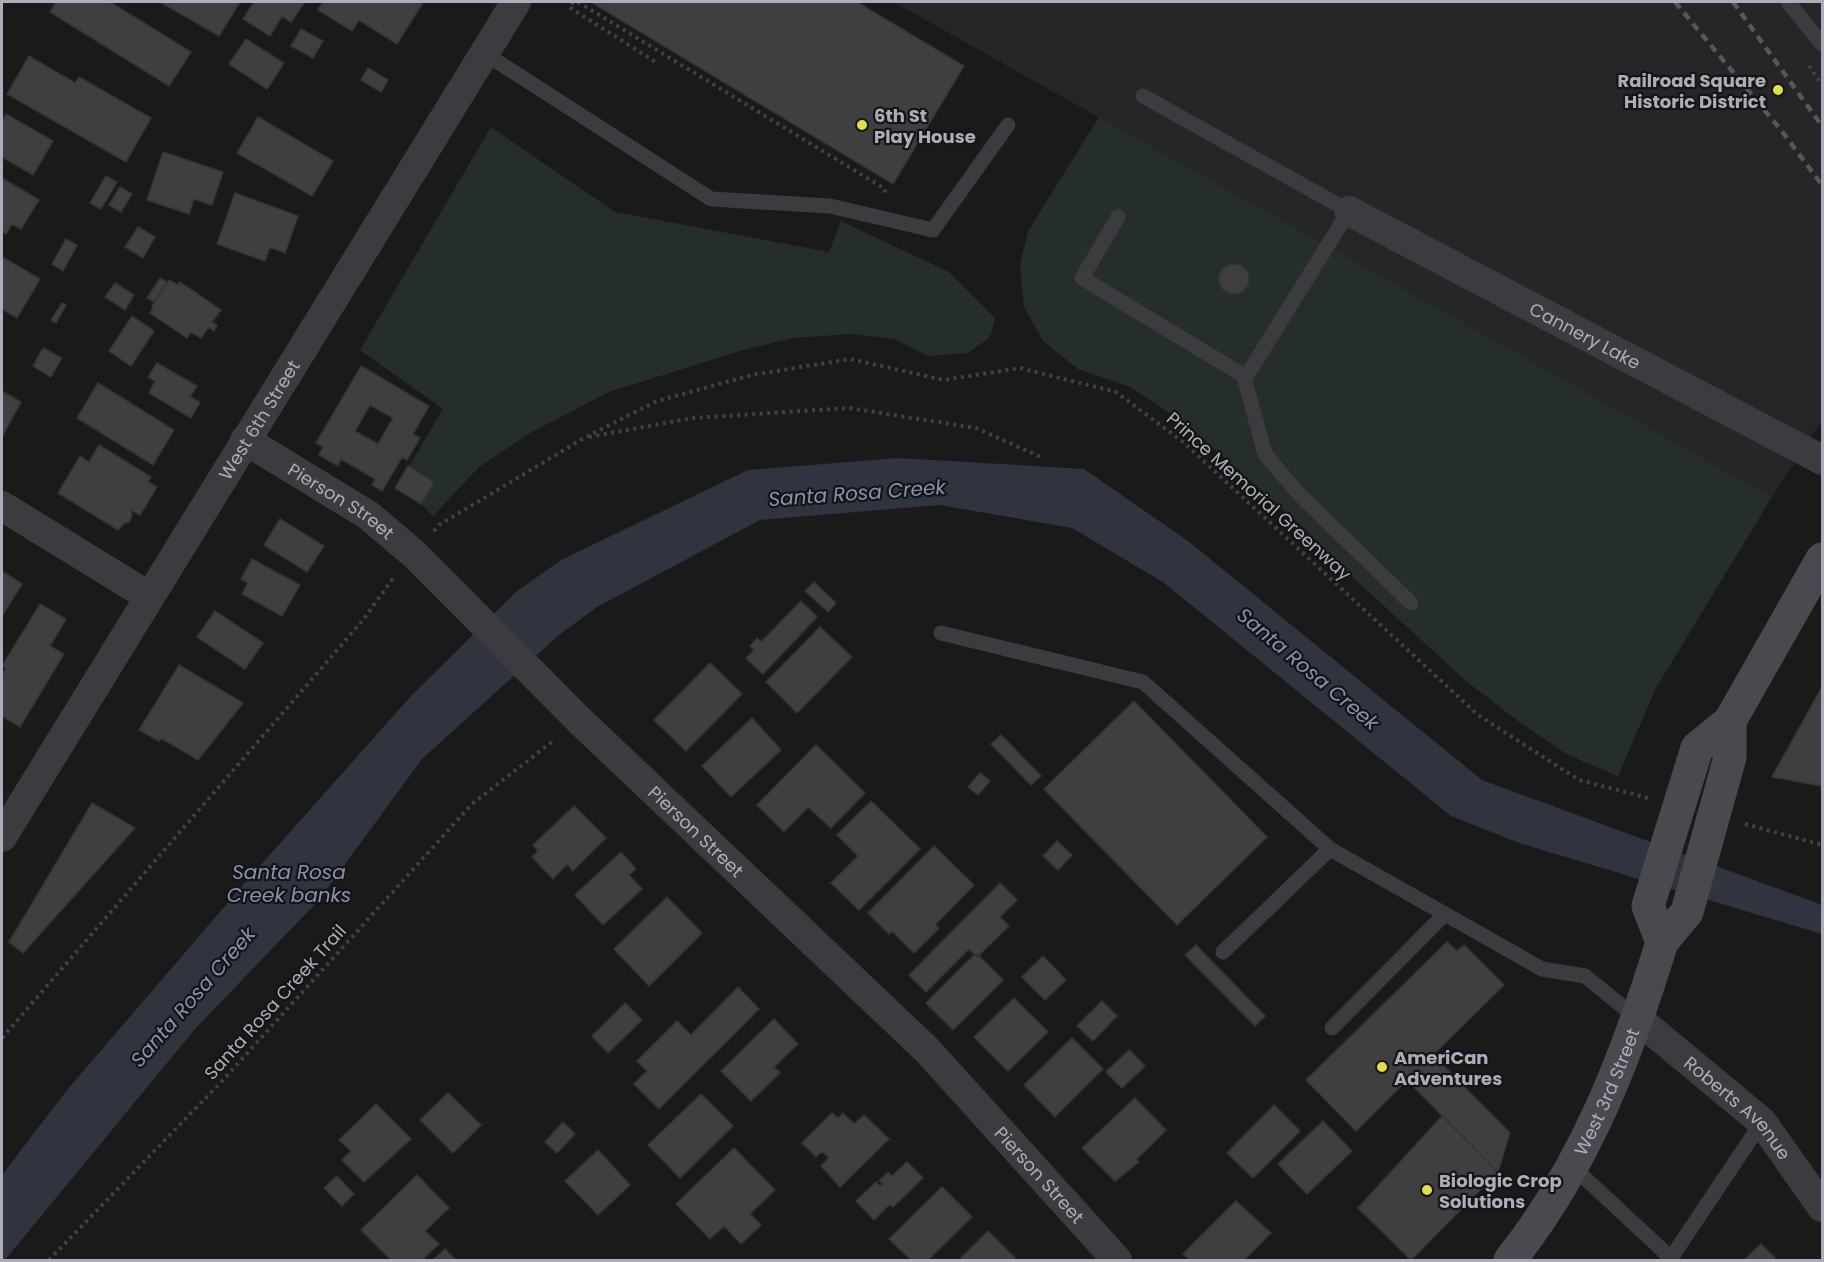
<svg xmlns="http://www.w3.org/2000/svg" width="1824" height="1262" viewBox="0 0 1824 1262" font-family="Poppins,sans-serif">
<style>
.built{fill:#262628}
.green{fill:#262e2a}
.water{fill:#30343f}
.building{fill:#3f3f42;stroke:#353437;stroke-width:1.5;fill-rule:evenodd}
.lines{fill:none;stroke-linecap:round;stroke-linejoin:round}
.path{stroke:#414147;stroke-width:4;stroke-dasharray:3 4.5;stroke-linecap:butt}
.service{stroke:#3c3b40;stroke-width:15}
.minor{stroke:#3c3b40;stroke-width:30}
.secondary{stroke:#494950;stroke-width:33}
.rail{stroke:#56565d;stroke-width:4.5;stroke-dasharray:8 6;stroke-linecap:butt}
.secondary-bridge{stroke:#494950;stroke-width:33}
.poi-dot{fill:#e2dd4b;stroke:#151516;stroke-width:2}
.labels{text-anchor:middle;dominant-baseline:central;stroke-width:4.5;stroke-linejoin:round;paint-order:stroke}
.poi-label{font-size:18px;font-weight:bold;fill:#adadba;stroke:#151516;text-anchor:start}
.street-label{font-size:18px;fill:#adadba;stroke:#151516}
.water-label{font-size:20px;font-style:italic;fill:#8891b1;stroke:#151516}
</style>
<rect width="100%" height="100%" fill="#1a1a1b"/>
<!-- built -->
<path class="built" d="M894,2H1822V420L1772,497Z"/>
<!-- green -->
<path class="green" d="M1099,117L1772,497L1656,688L1618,776L1568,755L1522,724L1466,681L1348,573L1304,528L1185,423L1130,387L1078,369L1043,341L1024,307L1020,265L1028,231Z
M491,127L615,212L829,252L841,221L949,272L995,318L990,337L968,353L928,356L894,339L851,334L793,338L743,350L609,392L530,433L479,467L433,516L400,482L443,409L360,350Z"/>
<!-- water -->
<path class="water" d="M898,458L1084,469L1188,541L1482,780L1822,905V934L1522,844L1451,816L1163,582L1072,528L940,505L760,520L597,607L559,635L422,759L318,901L195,1029L5,1260H2V1175L67,1090L249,878L411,696L516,592L561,560L748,470Z"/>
<!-- building -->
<path class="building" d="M56,2H110L191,52L169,86L50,12Z
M160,2H240L219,36Z
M254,2H305L291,22L282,16L270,36L243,19Z
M323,2H418L422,4L397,44L359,20L352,31L318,10Z
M591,2H857L964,66L893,184Z
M301,29L323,41L313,58L291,46Z
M246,39L284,63L267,89L229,64Z
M29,56L75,83L79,77L151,118L126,162L7,94Z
M368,68L388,80L381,92L361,80Z
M6,114L53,141L33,175L2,157V121Z
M258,117L333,161L312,196L237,153Z
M163,152L223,172L212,205L194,199L189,214L147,200Z
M106,176L117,182L101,209L90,203Z
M2,178L39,200L21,229L12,224L6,234L2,231Z
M120,187L132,194L121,212L109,205Z
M235,193L298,216L285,253L270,247L265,261L217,244Z
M138,227L155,237L143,258L125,247Z
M66,239L77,245L63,271L52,264Z
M2,257L40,279L17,318L2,309Z
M1219 279a15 15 0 1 1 30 0a15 15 0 1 1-30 0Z
M160,278L167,282L154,302L147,298Z
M169,280L178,285L180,282L221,310L212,322L217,325L214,331L209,327L201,338L191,332L187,338L150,313L153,308L152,306Z
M115,283L134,295L125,310L105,297Z
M62,303L66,305L56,323L51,320Z
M132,316L154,331L131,366L109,351Z
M43,348L62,358L51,377L33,366Z
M157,363L197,386L190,397L200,402L191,418L149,393L155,381L148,377Z
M361,366L429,406L413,434L420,438L407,460L402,457L382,491L372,485L375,479L341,459L338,466L319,455L323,447L316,443ZM370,405L393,418L378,444L355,431Z
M98,383L174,430L153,465L77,418Z
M2,391L21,402L2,437Z
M99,445L151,477L148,482L157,487L140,515L131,510L132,516L129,522L123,524L118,530L58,493L80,456L89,462Z
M408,466L434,482L421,504L395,488Z
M280,519L324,546L307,572L264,545Z
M252,559L300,585L282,616L242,594L248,583L241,579Z
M2,571L22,584L2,616Z
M814,582L836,603L828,612L805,591Z
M801,601L817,617L763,674L746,658L754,650L750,646L757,638L761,642Z
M40,604L66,619L50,646L64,654L20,727L2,716V675L6,668L2,666Z
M215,611L263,643L245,669L197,637Z
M820,627L852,657L797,713L766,682Z
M710,663L742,694L686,751L654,720Z
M179,665L243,703L198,760L161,738L159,741L139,730Z
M1822,687V786L1772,777Z
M1134,701L1267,837L1177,925L1044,789Z
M752,718L781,750L731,797L702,766Z
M1001,735L1041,776L1031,785L991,744Z
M816,745L865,793L831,828L808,807L784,832L757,805Z
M980,773L990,781L978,795L968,787Z
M871,801L920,849L859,910L831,883L858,856L837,835Z
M92,803L135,828L23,953L9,942Z
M574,806L606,838L573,871L567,864L553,879L532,857L538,851L533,845Z
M1057,841L1072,855L1058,870L1043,856Z
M934,846L974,885L935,925L939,928L914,953L892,931L889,934L868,913Z
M621,852L636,869L629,875L642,889L603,925L575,895Z
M1000,883L1017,900L1000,917L1009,926L977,957L969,949L926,992L909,975Z
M667,897L702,933L649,986L614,949Z
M1447,942L1457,951L1464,945L1504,985L1433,1055L1510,1133L1498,1172L1407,1080L1356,1131L1306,1080Z
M1196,945L1265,1016L1255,1026L1185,955Z
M976,953L1003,980L953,1030L926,1003Z
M1043,956L1066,980L1045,1000L1022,977Z
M738,987L759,1009L659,1109L634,1084L647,1071L637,1061L677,1021L691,1035Z
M1014,998L1048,1032L1008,1071L974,1037Z
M1102,1001L1117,1016L1093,1041L1077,1026Z
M625,1003L642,1020L608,1053L592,1036Z
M774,1019L798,1044L774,1067L780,1073L751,1101L721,1071Z
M1072,1038L1103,1069L1055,1117L1024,1085Z
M1129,1050L1145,1066L1122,1088L1106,1072Z
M448,1093L481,1125L453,1153L420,1120Z
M701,1094L733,1126L680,1178L648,1145Z
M1135,1098L1166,1130L1136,1160L1139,1162L1115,1181L1082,1148Z
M376,1104L411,1139L364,1182L342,1160L351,1151L339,1140Z
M1274,1105L1300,1131L1253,1178L1227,1153Z
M832,1113L838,1118L843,1113L854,1124L864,1115L889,1139L840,1187L821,1166L829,1158L822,1151L816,1157L802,1143Z
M1442,1116L1498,1172L1411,1260L1358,1208Z
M1323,1121L1352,1151L1307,1194L1278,1164Z
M563,1122L575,1134L557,1153L545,1142Z
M734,1148L775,1190L750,1214L761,1225L741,1244L724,1226L710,1239L676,1204Z
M598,1150L630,1185L598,1215L565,1181Z
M907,1162L923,1178L893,1207L890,1204L874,1220L856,1201L876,1182L880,1186L883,1184L879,1181L888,1172L892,1176Z
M417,1175L449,1208L425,1231L439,1244L422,1260H391L361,1230Z
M337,1176L354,1194L342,1206L324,1188Z
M942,1187L972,1217L928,1260H911L889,1239Z
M1236,1201L1271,1233L1244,1260H1190L1183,1254Z
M988,1231L1017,1260H959Z
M1761,1244L1777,1260H1744Z
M445,1249L456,1260H433Z"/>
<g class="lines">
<!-- path -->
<path class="path" d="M573,2L569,7L657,63
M578,2L885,189V194
M1809,66L1822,85
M589,437L693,418L849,408L976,428L1041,457
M434,531L439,525L584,438L657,401L752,375L850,359L944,380L1020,368L1116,392L1183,442L1478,715L1579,780L1648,798
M1745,824L1822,845
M2,1038L363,620L394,577
M49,1260L224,1079L472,804L553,741"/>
<!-- service -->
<path class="service" d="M1788,2L1822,44
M484,53L711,199L830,206L933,230L1008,125
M1118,217L1082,278L1246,377L1349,211L1143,96
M1244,377L1265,454L1299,494L1411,603
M941,633L1143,682L1330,849
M1223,952L1330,849L1542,969L1585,976L1638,1019
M1332,1028L1445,914
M1573,1167L1671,1258L1762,1122"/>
<!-- minor -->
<g class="minor">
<path id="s1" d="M1349,211L1822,460"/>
<path id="s2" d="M245,440L368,515L414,554L579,720L927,1050L1117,1260"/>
<path d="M2,506L150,597"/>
<path id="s3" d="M2,837L516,2"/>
<path id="s4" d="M1638,1019L1762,1122L1822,1207"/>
</g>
<!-- secondary -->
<g class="secondary">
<path d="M1730,721L1822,559"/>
<path id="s5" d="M1510,1260C1585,1166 1627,1056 1662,942"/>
</g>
<!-- rail -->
<path class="rail" d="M1675,2L1781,130L1822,185
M1733,2L1822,126"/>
<!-- secondary-bridge -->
<path class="secondary-bridge" d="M1730,721V757L1687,912L1662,942L1648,906L1697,748Z"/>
</g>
<!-- markers -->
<g class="poi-dot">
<circle cx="1778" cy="90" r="6"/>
<circle cx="862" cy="125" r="6"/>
<circle cx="1382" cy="1067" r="6"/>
<circle cx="1427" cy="1190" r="6"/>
</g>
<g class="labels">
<!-- poi labels -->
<g class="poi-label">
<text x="1766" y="80" text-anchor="end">Railroad Square<tspan x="1766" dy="21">Historic District</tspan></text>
<text x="874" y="115">6th St<tspan x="874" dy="21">Play House</tspan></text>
<text x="1394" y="1057">AmeriCan<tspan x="1394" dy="21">Adventures</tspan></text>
<text x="1439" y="1180">Biologic Crop<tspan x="1439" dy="21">Solutions</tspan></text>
</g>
<!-- street labels -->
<g class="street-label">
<text stroke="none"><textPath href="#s1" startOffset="267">Cannery Lake</textPath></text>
<text stroke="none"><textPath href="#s3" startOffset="490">West 6th Street</textPath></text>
<text transform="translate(1259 496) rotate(42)">Prince Memorial Greenway</text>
<text stroke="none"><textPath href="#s2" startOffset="114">Pierson Street</textPath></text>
<text stroke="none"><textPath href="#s2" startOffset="600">Pierson Street</textPath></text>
<text transform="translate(275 1002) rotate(-48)">Santa Rosa Creek Trail</text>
<text stroke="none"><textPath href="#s5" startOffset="195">West 3rd Street</textPath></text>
<text stroke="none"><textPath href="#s4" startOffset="134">Roberts Avenue</textPath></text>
<text stroke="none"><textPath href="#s2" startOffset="1086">Pierson Street</textPath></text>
</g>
<!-- water labels -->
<g class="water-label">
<text transform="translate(857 493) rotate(-4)">Santa Rosa Creek</text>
<text transform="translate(1308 669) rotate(40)">Santa Rosa Creek</text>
<text x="289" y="872">Santa Rosa<tspan x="289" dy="23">Creek banks</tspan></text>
<text transform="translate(193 997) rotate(-49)">Santa Rosa Creek</text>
</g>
</g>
<!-- border -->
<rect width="1824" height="1262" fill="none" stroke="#adadba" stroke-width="6"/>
</svg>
